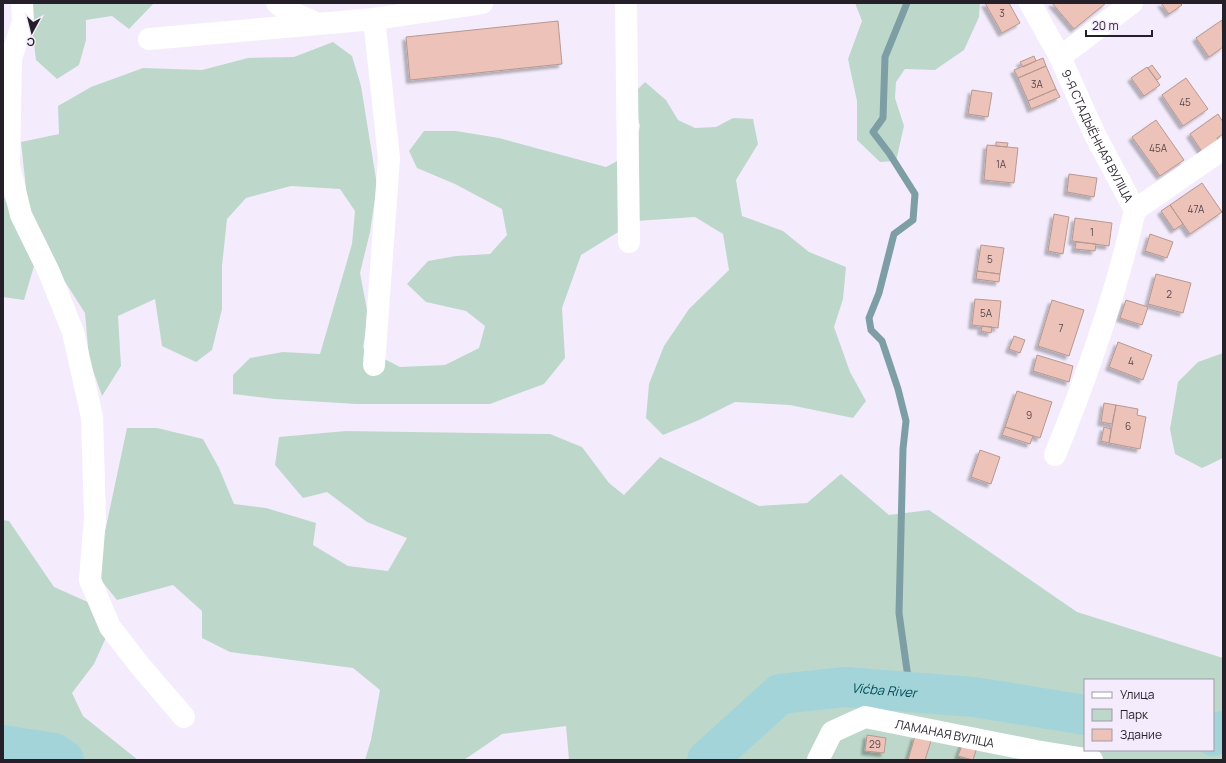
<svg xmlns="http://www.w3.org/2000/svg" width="1226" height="763" viewBox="0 0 1226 763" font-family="Manrope,sans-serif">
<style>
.green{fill:#bdd8ca;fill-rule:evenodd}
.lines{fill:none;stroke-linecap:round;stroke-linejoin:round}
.stream{stroke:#7d9ea5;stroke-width:7}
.river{stroke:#a3d4da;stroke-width:40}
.building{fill:#edc2b8;stroke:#b79891;filter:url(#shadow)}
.minor{stroke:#fff;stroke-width:22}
.labels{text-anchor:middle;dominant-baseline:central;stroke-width:3;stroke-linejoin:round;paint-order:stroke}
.number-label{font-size:10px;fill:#57484d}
.street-label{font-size:12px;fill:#251f29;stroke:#f4ecfc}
.water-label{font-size:13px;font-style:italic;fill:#004c53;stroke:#f4ecfc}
</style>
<defs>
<filter id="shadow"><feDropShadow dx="-3.5" dy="3.5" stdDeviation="1" flood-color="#0004"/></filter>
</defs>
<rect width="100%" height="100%" fill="#f4ecfc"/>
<!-- green -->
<path class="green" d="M29,3H154L129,29L112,16L86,20V40L79,65L57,79L36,60Z
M855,3H980L979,17L964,50L935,70L905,69L896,82L895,98L904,126L896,161L880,162L857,140V101L848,59L862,21Z
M333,42L352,56L361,86L377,185L370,232L360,273L368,315L363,348L400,367L445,365L479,348L485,326L466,311L426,302L407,284L428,261L456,256L490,254L507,235L502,209L455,184L417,168L409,151L424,131H456L499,138L606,167L634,152L640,126L632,95L645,82L666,100L678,120L695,128L716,127L733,118L753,119L758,144L736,180L742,216L783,231L809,252L846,267L843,299L834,327L850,372L866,401L853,418L790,405L735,402L699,420L663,435L646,418L649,384L664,346L689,309L729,270L723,234L695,217L636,221L581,255L562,308L565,358L544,384L490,404H356L275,399L233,394V375L250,358L283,352L320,354L352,244L355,211L340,189L291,186L246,198L227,219L222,266V309L212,350L196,362L162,346L155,299L118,316L121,366L102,396L89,359L85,313L53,263L28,207L21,142L59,134L58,106L91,87L143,68L202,70L248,58L294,57Z
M3,195L34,266L24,300L3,297Z
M1223,353V458L1202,468L1175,454L1170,429L1178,382L1198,362Z
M127,428H157L203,439L219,468L234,504L266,508L316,523L313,545L348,566L388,571L407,538L367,522L327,492L303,498L275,465L279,437L346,431L550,434L582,447L609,483L624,495L660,457L759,506L807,503L841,474L889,515L929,510L1077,612L1223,658V760H569L566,726L502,734L464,760H365L371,740L380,690L353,668L230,652L202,638V611L173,585L117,600L96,574ZM1085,680H1213V750H1085Z
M3,520L9,521L54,587L90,603L112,624L94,664L72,693L83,716L138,760H3Z"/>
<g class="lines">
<!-- stream -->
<path class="stream" d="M907,3L885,57L883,118L873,132L889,153L915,194L913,220L894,234L879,293L869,318L871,330L882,341L898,389L906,421L903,449L899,613L910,692"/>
<!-- river -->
<g class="river">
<path d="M1213,736L1223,731"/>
<path d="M3,745L54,753L64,760"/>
<path id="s1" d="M707,760L780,694L845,687L974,697L1085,715"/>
</g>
</g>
<!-- building -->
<path class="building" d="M985,3H1009L1020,23L1002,33Z
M1052,3H1106L1074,29Z
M1161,3H1180L1182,5L1169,14Z
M1222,20L1223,47L1209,57L1196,38Z
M558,21L562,64L410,80L406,37Z
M1034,56L1036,61L1023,67L1020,62Z
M1043,58L1046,66L1018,78L1014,70Z
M1152,65L1161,77L1157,80L1148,68Z
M1046,66L1056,89L1028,101L1018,78Z
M1147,67L1160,85L1144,96L1131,78Z
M1186,78L1208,109L1183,126L1162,95Z
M1056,89L1060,97L1031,109L1028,101Z
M972,90L992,93L988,117L968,114Z
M1218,114L1223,122V134L1217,138L1221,145L1205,156L1190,134Z
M1156,120L1184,160L1160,176L1132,137Z
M996,142L1008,143L1007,147L996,146Z
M987,145L1018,148L1014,183L984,180Z
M1069,174L1097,178L1094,197L1067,192Z
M1202,183L1222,212L1190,234L1170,205Z
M1170,205L1183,224L1174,230L1161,211Z
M1054,214L1069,217L1063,254L1048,251Z
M1075,218L1112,223L1109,246L1072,241Z
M1150,234L1173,242L1167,258L1145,251Z
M1076,242L1096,244L1095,251L1075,249Z
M981,245L1004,248L1000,274L977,271Z
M977,271L1000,274L999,282L976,279Z
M1156,274L1191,283L1183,313L1148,304Z
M975,299L1001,301L998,328L972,325Z
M1052,300L1084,310L1069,356L1038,346Z
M1126,300L1148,307L1142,325L1120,318Z
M982,326L992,327L991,333L981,331Z
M1014,336L1025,340L1020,353L1009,349Z
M1118,342L1152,355L1143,380L1109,367Z
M1037,355L1073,366L1069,382L1033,371Z
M1017,391L1052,402L1040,438L1005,427Z
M1104,403L1116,405L1112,424L1101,422Z
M1116,405L1138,409L1137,415L1146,417L1140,449L1109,443Z
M1005,427L1033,436L1030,444L1002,435Z
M1104,427L1111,429L1109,443L1101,441Z
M980,450L1000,457L991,484L971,477Z
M867,735L886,738L884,753L865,751Z
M915,736L931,741L925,760H908Z
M964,740L978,744L973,760L958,756Z"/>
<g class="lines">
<!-- minor -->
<g class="minor">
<path d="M22,3L23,22L11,58L9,166L21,215L49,272L73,332L92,417L95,518L90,580L110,627L141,667L184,717"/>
<path d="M277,3L284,9L316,23"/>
<path d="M626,3L629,242"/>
<path id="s2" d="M1030,3L1060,57L1095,135L1135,210C1116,295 1088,374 1055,455"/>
<path d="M149,39L374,19L482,3"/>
<path d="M1060,57L1132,3"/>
<path d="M1135,210L1223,149"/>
<path d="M374,365L389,158L374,19"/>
<path id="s3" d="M818,760L832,732L865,717L1036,751L1092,760"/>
</g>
</g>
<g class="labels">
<!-- number labels -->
<g class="number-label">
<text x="1002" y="13">3</text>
<text x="1037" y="84">3А</text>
<text x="1185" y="102">45</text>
<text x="1158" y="148">45А</text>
<text x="1001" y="164">1А</text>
<text x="1196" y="209">47А</text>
<text x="1092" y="232">1</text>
<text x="990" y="259">5</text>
<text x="1169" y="294">2</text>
<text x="986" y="313">5А</text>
<text x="1061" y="328">7</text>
<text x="1131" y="361">4</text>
<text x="1029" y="415">9</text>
<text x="1128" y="426">6</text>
<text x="875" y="744">29</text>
</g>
<!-- street labels -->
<g class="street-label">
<text stroke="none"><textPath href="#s2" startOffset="149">9-Я СТАДЫЁННАЯ ВУЛІЦА</textPath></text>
<text stroke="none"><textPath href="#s3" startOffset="149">ЛАМАНАЯ ВУЛІЦА</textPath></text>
</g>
<!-- water labels -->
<g class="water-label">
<text stroke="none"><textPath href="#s1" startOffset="203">Vićba River</textPath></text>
</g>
</g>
<!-- border -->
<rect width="1226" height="763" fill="none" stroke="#251f29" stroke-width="8"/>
<!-- legend -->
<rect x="1084" y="679" width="130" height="72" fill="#f4ecfc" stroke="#a19aa8"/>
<rect x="1092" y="692" width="20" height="6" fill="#ffffff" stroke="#a19aa8"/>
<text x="1120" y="699" font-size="12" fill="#251f29">Улица</text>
<rect x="1092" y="709" width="20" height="12" fill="#bdd8ca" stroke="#a19aa8"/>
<text x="1120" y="719" font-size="12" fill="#251f29">Парк</text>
<rect x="1092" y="729" width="20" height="12" fill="#edc2b8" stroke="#a19aa8"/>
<text x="1120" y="739" font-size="12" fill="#251f29">Здание</text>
<!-- north arrow -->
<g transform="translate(32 32) rotate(187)" stroke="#f4ecfc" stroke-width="3" paint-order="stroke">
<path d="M0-3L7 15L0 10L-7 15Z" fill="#251f29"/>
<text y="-6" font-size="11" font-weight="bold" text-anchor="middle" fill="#251f29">С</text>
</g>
<!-- scale -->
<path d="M1086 30v6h66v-6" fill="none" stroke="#251f29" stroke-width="2"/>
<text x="1092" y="30" font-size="12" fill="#251f29" stroke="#f4ecfc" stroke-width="3" paint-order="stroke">20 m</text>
</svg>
